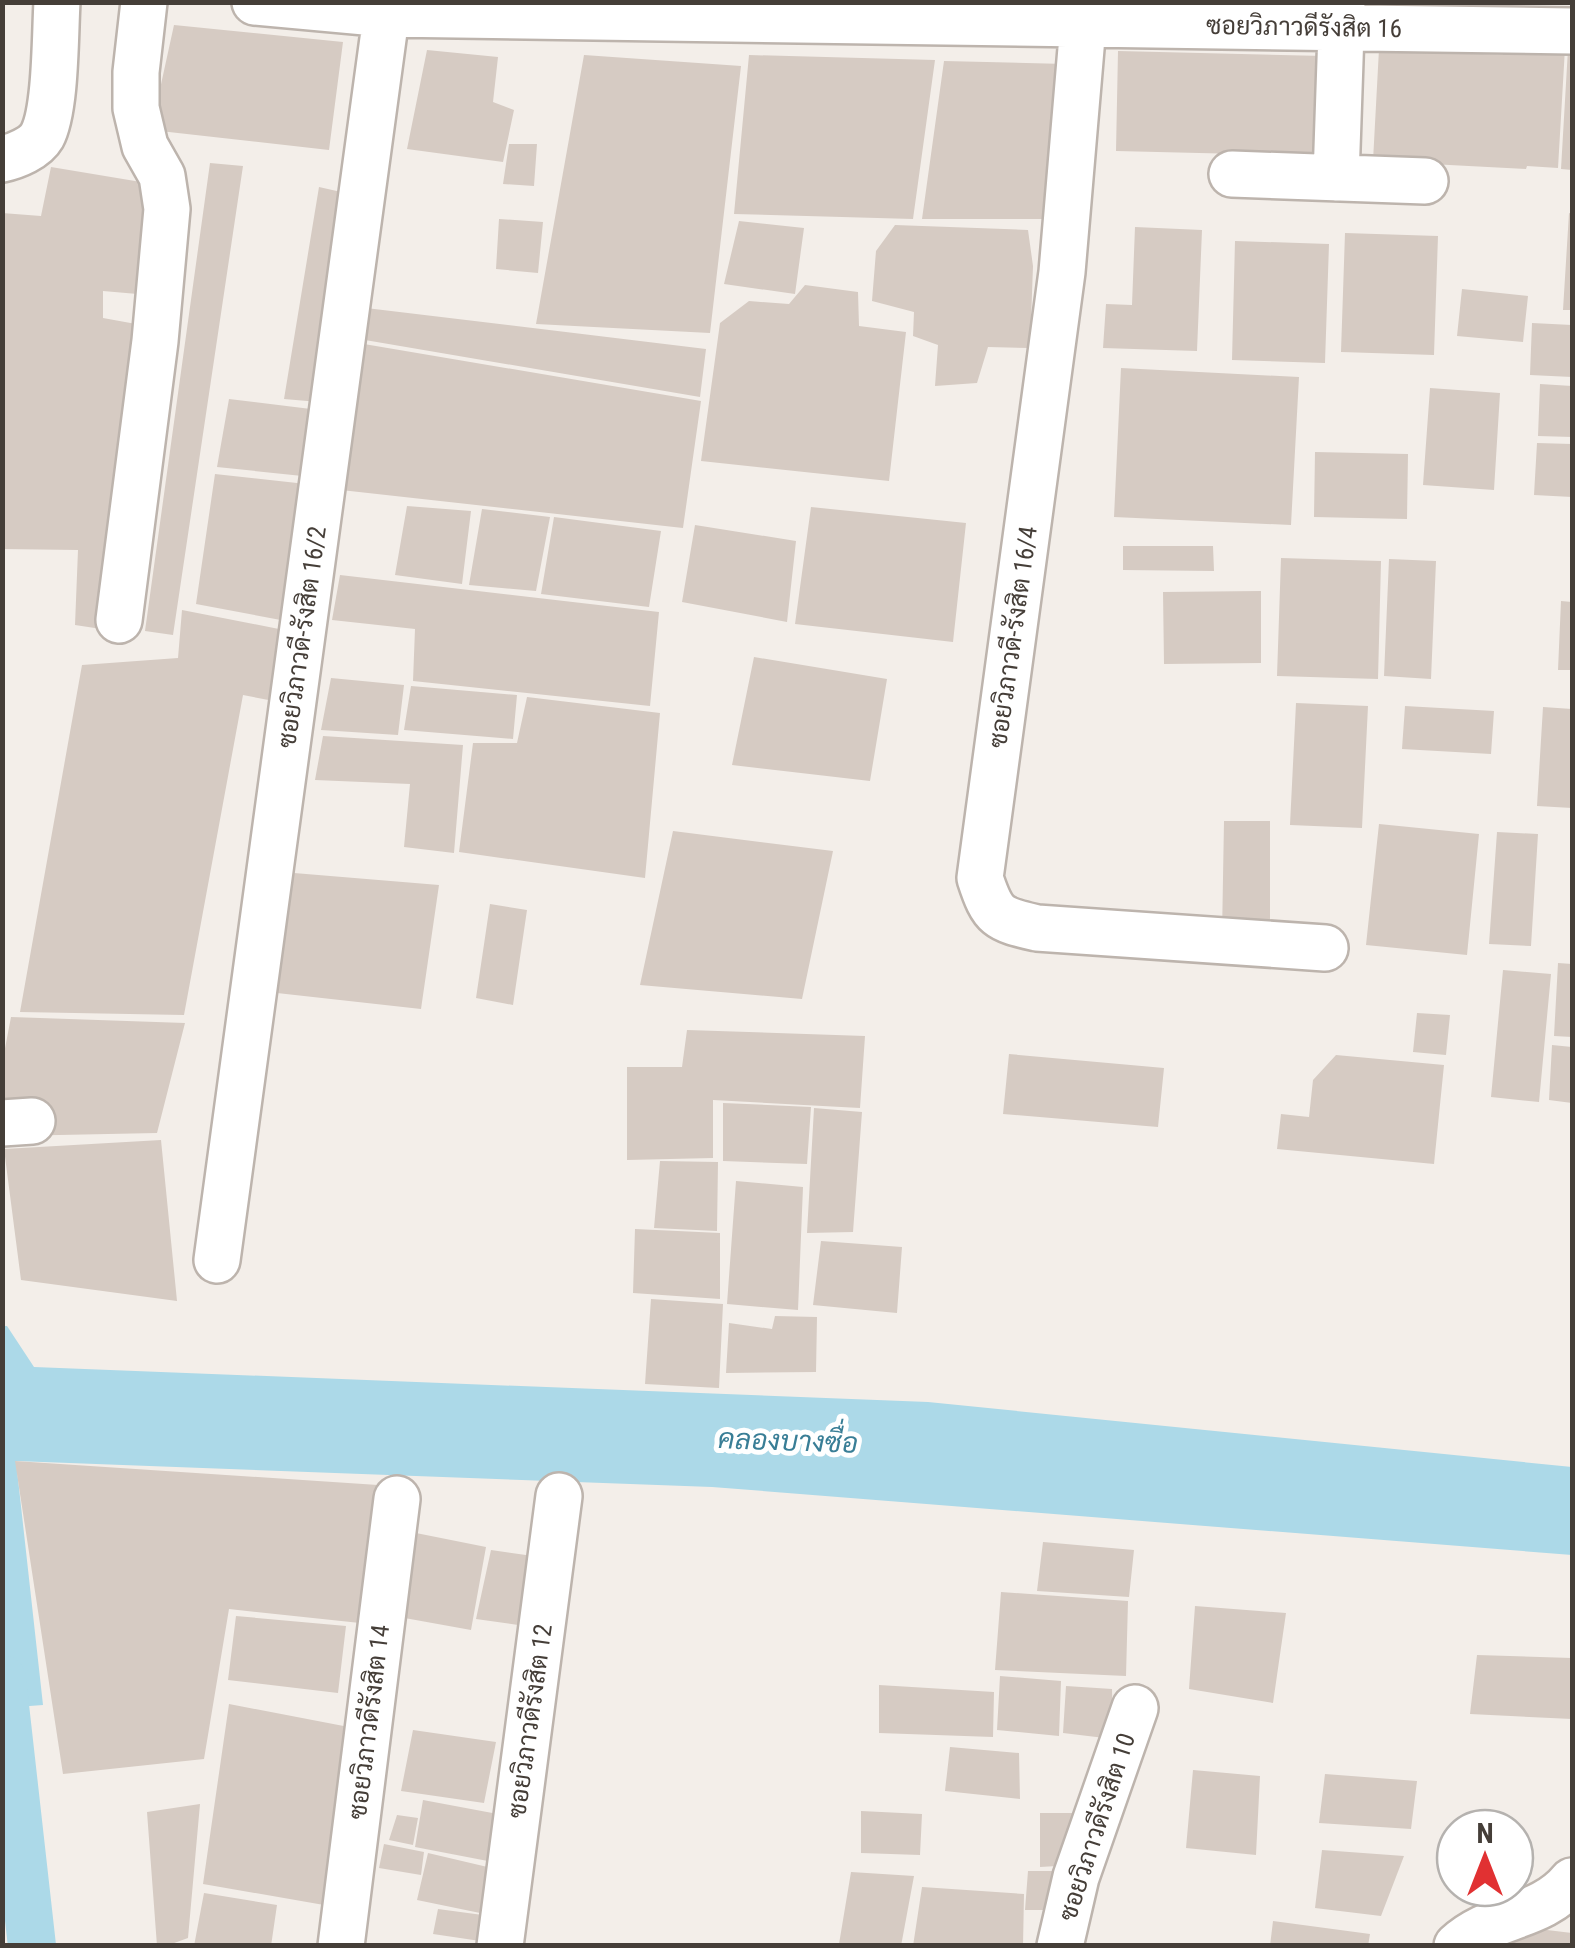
<svg xmlns="http://www.w3.org/2000/svg" width="1575" height="1948" viewBox="0 0 1575 1948" font-family="'Roboto Condensed',Sarabun,sans-serif">
<style>
.water{fill:#acd9e8}
.lines{fill:none;stroke-linecap:round;stroke-linejoin:round}
.canal{stroke:#acd9e8;stroke-width:48}
.building{fill:#d6cbc3}
.minor-casing{stroke:#bdb4ad;stroke-width:50}
.minor{stroke:#fff;stroke-width:45}
.labels{text-anchor:middle;dominant-baseline:central;stroke-width:10;stroke-linejoin:round;paint-order:stroke}
.street-label{font-size:25px;fill:#453e38;stroke:#fff}
.water-label{font-size:28px;font-style:italic;fill:#397e96;stroke:#fff}
</style>
<rect width="100%" height="100%" fill="#f3eee9"/>
<!-- water -->
<path class="water" d="M2,1326H7L34,1367L928,1402L1572,1467V1555L712,1487L16,1461L43,1705L3,1708Z"/>
<g class="lines">
<!-- canal -->
<path class="canal" d="M2,1679L32,1946"/>
</g>
<!-- building -->
<path class="building" d="M174,25L343,42L329,150L151,130Z
M1503,48H1565L1558,168L1527,166L1526,169L1373,161L1379,49L1503,55Z
M1568,49L1572,50V170L1561,169Z
M427,50L498,57L493,102L514,110L503,162L407,149Z
M1118,51L1324,56L1322,156L1116,151Z
M584,55L741,66L710,333L536,324Z
M749,55L935,60L913,219L734,214Z
M944,61L1066,64L1054,219H922Z
M509,144H537L534,186L503,184Z
M210,163L243,166L173,635L145,631Z
M51,167L159,185L149,295L103,291V318L136,324L108,630L75,625L78,550L2,549V213L41,216Z
M319,187L350,194L319,402L284,399Z
M1569,213L1572,214V310H1563Z
M499,219L543,222L538,273L496,269Z
M739,221L804,228L795,294L724,284Z
M895,225L1028,230L1033,266L1030,348L988,347L977,383L935,386L938,345L913,336L914,312L872,301L876,251Z
M1135,227L1202,230L1197,351L1103,348L1106,304L1132,305Z
M1345,233L1438,236L1434,355L1341,352Z
M1235,241L1329,244L1325,363L1232,360Z
M805,285L858,292L859,326L906,332L889,481L701,461L720,323L749,301L789,304Z
M1462,289L1528,296L1523,342L1457,336Z
M366,308L706,349L700,397L365,340Z
M1532,323L1572,325V377L1530,375Z
M364,344L701,401L683,528L341,490Z
M1121,368L1299,377L1291,525L1114,517Z
M1540,384L1572,386V437L1538,436Z
M1430,388L1500,393L1494,490L1423,485Z
M229,399L319,410L312,477L217,467Z
M1537,443L1572,444V497L1534,495Z
M1315,452L1408,454L1407,519L1314,517Z
M215,474L306,484L286,621L196,604Z
M407,506L471,511L462,584L395,575Z
M811,507L966,523L953,642L795,624Z
M482,509L550,517L536,591L469,585Z
M554,517L661,531L649,607L541,594Z
M695,525L796,541L787,622L682,602Z
M1123,546H1213L1214,571L1123,570Z
M1281,558L1381,561L1378,679L1277,676Z
M1389,559L1436,561L1431,679L1384,676Z
M340,575L659,612L650,706L413,681L415,629L332,620Z
M1261,591V663L1164,664L1163,592Z
M1561,601L1572,602V670H1558Z
M182,610L279,629V702L243,695L184,1015L20,1012L82,665L178,658Z
M754,657L887,679L870,781L732,765Z
M331,678L404,685L398,735L321,730Z
M411,686L517,695L513,739L404,730Z
M527,697L660,713L645,878L459,852L473,743H517Z
M1296,703L1368,706L1362,828L1290,825Z
M1405,706L1494,711L1491,754L1402,749Z
M1543,707L1572,709V808L1537,806Z
M323,736L463,745L454,853L404,847L410,784L315,780Z
M1224,821H1270V935H1222Z
M1379,824L1479,834L1467,955L1366,945Z
M673,831L833,851L802,999L640,985Z
M1497,832L1538,834L1531,946L1489,944Z
M294,873L439,885L421,1009L277,993Z
M490,904L527,910L513,1005L476,998Z
M1558,963L1572,964V1037L1554,1036Z
M1503,970L1551,974L1539,1102L1491,1097Z
M1417,1013L1450,1015L1446,1055L1413,1052Z
M11,1017L185,1023L157,1133L10,1136L2,1092V1064Z
M687,1030L865,1036L860,1108L713,1100V1158L627,1160V1067H682Z
M1552,1045L1572,1047V1103L1549,1100Z
M1009,1054L1164,1068L1158,1127L1003,1114Z
M1336,1055L1444,1065L1434,1164L1277,1149L1281,1114L1309,1117L1313,1080Z
M723,1103L811,1107L807,1164L723,1161Z
M814,1108L862,1112L853,1232L807,1233Z
M161,1140L177,1301L21,1280L4,1149Z
M660,1161L718,1162L717,1231L654,1228Z
M736,1181L803,1187L798,1310L727,1304Z
M635,1229L720,1233V1299L633,1293Z
M821,1241L902,1247L897,1313L813,1305Z
M651,1299L723,1304L719,1388L645,1384Z
M775,1316L817,1317L816,1372L726,1373L729,1323L772,1329Z
M15,1461L378,1485L360,1623L229,1609L204,1759L63,1774Z
M416,1533L486,1547L471,1630L399,1617Z
M1043,1542L1134,1550L1129,1597L1037,1591Z
M491,1550L533,1556L525,1626L476,1619Z
M1001,1592L1128,1601L1126,1676L995,1670Z
M1195,1606L1286,1613L1273,1703L1189,1689Z
M236,1616L346,1626L338,1693L228,1680Z
M1477,1655L1572,1658V1719L1470,1714Z
M1000,1676L1061,1681L1059,1736L997,1730Z
M879,1685L994,1692L993,1737L879,1733Z
M1066,1686L1112,1689L1113,1739L1063,1733Z
M229,1704L354,1728L324,1905L203,1884Z
M413,1730L496,1742L484,1803L401,1791Z
M950,1747L1019,1753L1020,1799L945,1791Z
M1193,1770L1260,1776L1256,1855L1186,1848Z
M1325,1774L1417,1781L1411,1829L1319,1823Z
M423,1800L503,1815L493,1862L415,1847Z
M200,1804L188,1938L166,1946H157L147,1812Z
M861,1811L922,1814L920,1855L861,1853Z
M1040,1813H1080L1074,1865L1040,1867Z
M397,1815L418,1818L413,1845L389,1840Z
M384,1844L424,1852L421,1875L379,1868Z
M1322,1850L1404,1856L1381,1916L1315,1908Z
M428,1853L496,1869L485,1914L417,1900Z
M1028,1871H1066L1061,1910H1025Z
M851,1872L914,1876L901,1946L839,1944Z
M922,1887L1024,1894L1023,1946H913Z
M204,1893L277,1905L271,1946H194Z
M438,1909L490,1916L487,1942L433,1934Z
M1273,1921L1370,1934L1368,1946H1270Z
M1506,1925L1572,1933V1946H1504Z"/>
<g class="lines">
<defs>
<path id="minor" d="M255,2L387,14L1572,31
M1083,25L1062,272L980,878C993,918 998,919 1037,928L1325,948
M2,159C16,156 35,148 42,136C56,110 55,35 57,2
M1232,174L1425,181
M1336,178L1342,2
M119,620L155,341L167,209L162,176L145,146L136,108V72L144,2
M2,1123L32,1121
M217,1260L388,2
M341,1946L397,1499
M500,1946L559,1496
M1060,1946L1076,1877L1135,1708
M1457,1946C1491,1914 1541,1919 1572,1881"/>
</defs>
<!-- minor casing -->
<use href="#minor" class="minor-casing"/>
<!-- minor -->
<use href="#minor" class="minor"/>
</g>
<g class="labels">
<!-- street labels -->
<g class="street-label">
<text transform="translate(1304 27) rotate(1)">ซอยวิภาวดีรังสิต 16</text>
<text transform="translate(302 637) rotate(-82)">ซอยวิภาวดี-รังสิต 16/2</text>
<text transform="translate(1013 637) rotate(-82)">ซอยวิภาวดี-รังสิต 16/4</text>
<text transform="translate(530 1721) rotate(-82)">ซอยวิภาวดีรังสิต 12</text>
<text transform="translate(369 1722) rotate(-83)">ซอยวิภาวดีรังสิต 14</text>
<text transform="translate(1097 1827) rotate(-72)">ซอยวิภาวดีรังสิต 10</text>
</g>
<!-- water labels -->
<g class="water-label">
<text transform="translate(788 1441) rotate(2)">คลองบางซื่อ</text>
</g>
</g>
<!-- border -->
<rect width="1575" height="1948" fill="none" stroke="#453e38" stroke-width="10"/>
<!-- north arrow -->
<g transform="translate(1485 1858)"><circle r="48" fill="#ffffff" stroke="#b5b2af" stroke-width="2.5"/>
<path d="M0-8L18 38L0 25L-18 38Z" fill="#e13132"/>
<text y="-15" font-size="28" font-weight="bold" text-anchor="middle" fill="#453e38">N</text>
</g>
</svg>
